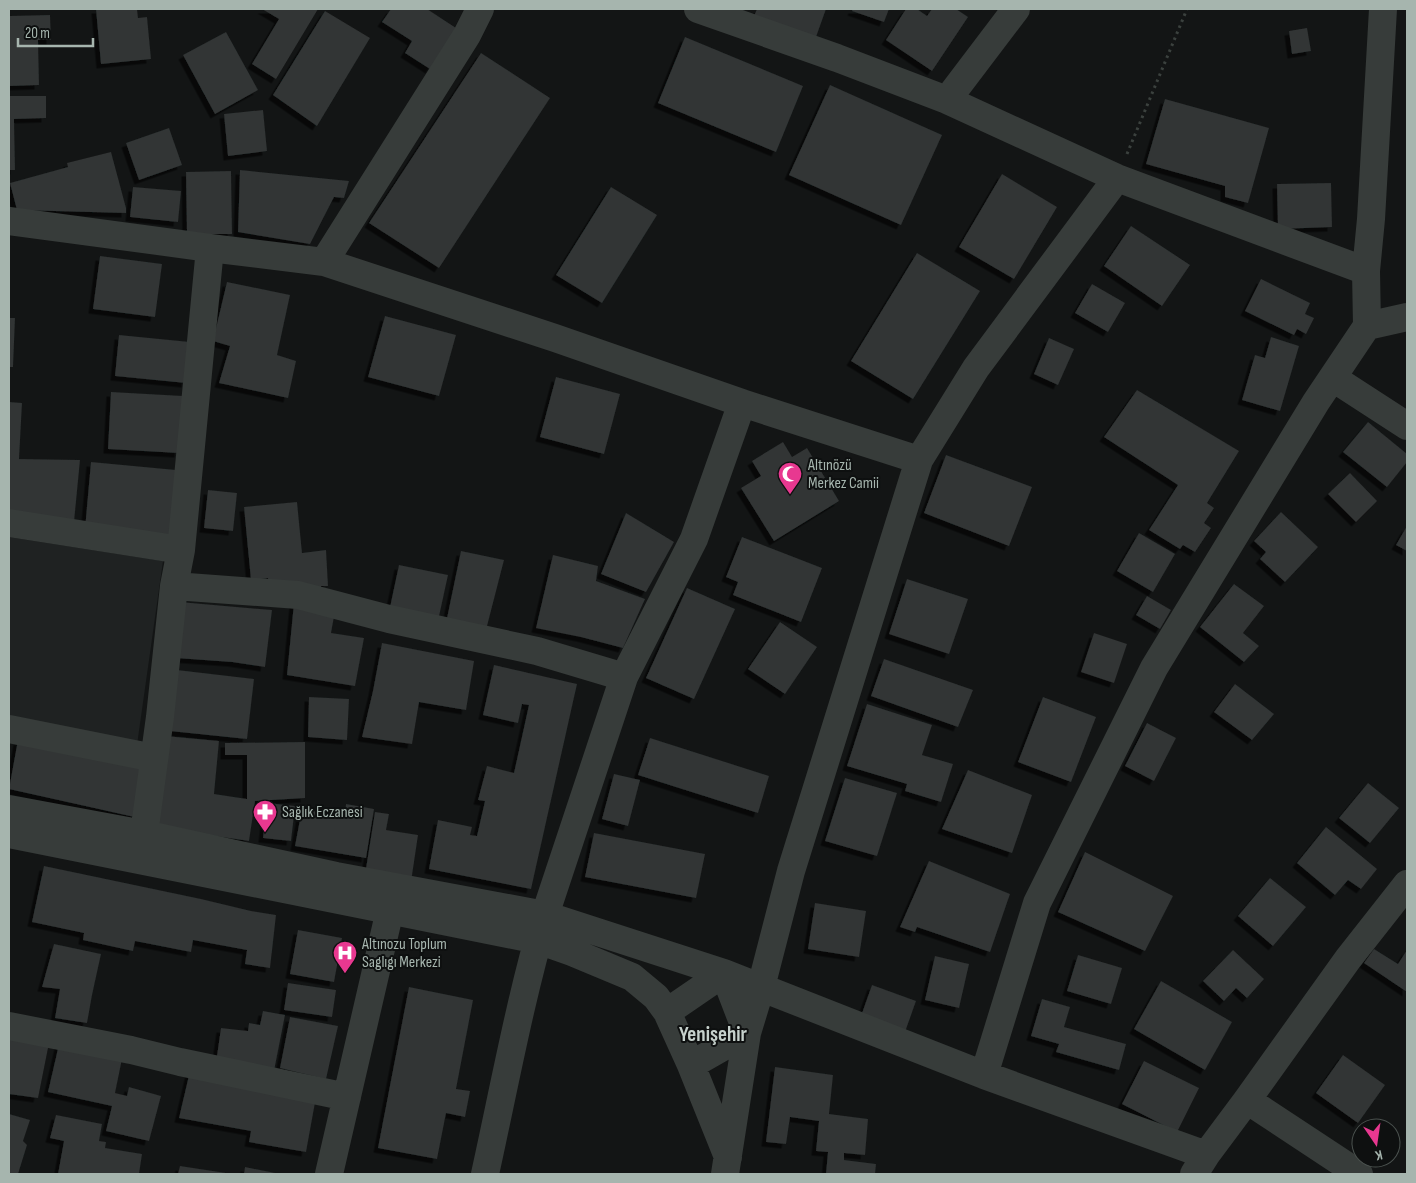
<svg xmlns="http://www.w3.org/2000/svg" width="1416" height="1183" viewBox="0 0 1416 1183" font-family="'Sofia Sans Condensed',sans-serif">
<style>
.built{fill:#1f2222}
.building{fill:#303434;filter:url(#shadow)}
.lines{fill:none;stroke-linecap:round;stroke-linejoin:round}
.path{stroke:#3b413e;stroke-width:3;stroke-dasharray:2.5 4;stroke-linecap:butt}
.minor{stroke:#373c3a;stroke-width:28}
.labels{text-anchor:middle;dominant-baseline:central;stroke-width:4;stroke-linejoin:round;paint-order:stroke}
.poi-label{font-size:16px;fill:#a6b5ae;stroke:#0e1010;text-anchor:start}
.district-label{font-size:21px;font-weight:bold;fill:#c6d1cc;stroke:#0e1010}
</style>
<defs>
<filter id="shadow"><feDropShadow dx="-4.5" dy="4.5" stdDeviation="0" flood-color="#0009"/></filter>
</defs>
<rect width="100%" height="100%" fill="#131515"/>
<!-- built -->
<path class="built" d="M9,537L163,561L137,745L9,720Z"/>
<!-- building -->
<path class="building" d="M96,9H137L138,18L147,17L151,59L101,64Z
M262,9H318L276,79L252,64L279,19Z
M391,9H427L456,28L430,69L405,53L412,41L382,22Z
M757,9H826L816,37L754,16Z
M853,9H889L884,22L852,11Z
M906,9H917L927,16L932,9H956L968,17L932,71L886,40Z
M325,11L370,38L317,126L273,95Z
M50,15L51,40H38L39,85L9,86V16Z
M1307,28L1311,51L1292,54L1289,31Z
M226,32L258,90L215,114L183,55Z
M685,37L803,86L776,152L658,103Z
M481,53L550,98L439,268L369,223Z
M830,85L942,135L901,225L789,175Z
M9,96H46V118L14,119L15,170H9Z
M1165,99L1269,128L1248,203L1225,197V186L1146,164Z
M263,110L267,151L228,156L224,114Z
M169,128L182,165L139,180L126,143Z
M111,152L126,208V213L17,210L10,183L68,167L67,163Z
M240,170L349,181L344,198L334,197L310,244L238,232Z
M231,171L232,234H187L186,172Z
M1002,174L1057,207L1014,279L959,247Z
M1331,183L1332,227L1278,229L1277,184Z
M133,187L181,191L178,222L130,217Z
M611,187L657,215L602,303L556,275Z
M1131,226L1190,265L1162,306L1104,266Z
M917,253L980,291L913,399L851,361Z
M100,256L162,264L155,317L93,309Z
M1261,279L1310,303L1305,314L1314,318L1306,334L1297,329L1294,335L1245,311Z
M227,282L290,295L277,355L296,361L288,398L219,383L230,346L213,341Z
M1092,284L1125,303L1108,332L1075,313Z
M385,316L456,335L439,396L368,377Z
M9,318H15L13,367H9Z
M119,335L190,342L186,383L115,376Z
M1271,337L1299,346L1280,411L1242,400L1255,355L1265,358Z
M1049,338L1074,349L1058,385L1034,374Z
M556,377L620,394L604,454L540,437Z
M1137,390L1239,451L1207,503L1214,508L1204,523L1211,528L1195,552L1183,545L1180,549L1149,530L1178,485L1104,437Z
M111,392L183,396L179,453L108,449Z
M9,402L22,403L19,459L80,460L74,522L9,512Z
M1368,422L1407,454V462L1387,487L1343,452Z
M783,442L792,457L807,448L839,501L774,541L741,488L761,476L752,461Z
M946,455L1032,487L1009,546L924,513Z
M91,462L176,470L169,538L85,529Z
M1350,473L1377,501L1356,522L1328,494Z
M208,490L237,493L233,531L204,528Z
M297,502L302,553L326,550L328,586H321V590L269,587L268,578L251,580L244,507Z
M1281,512L1318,547L1285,582L1260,559L1266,552L1254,541Z
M626,513L674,542L646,592L601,574Z
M1407,526V551L1396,545Z
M1139,533L1175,554L1153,592L1117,571Z
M742,537L822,568L801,622L733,595L738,582L726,577Z
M461,551L504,560L486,630L446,623Z
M553,555L598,566L596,581L645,599L623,648L581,637L536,628Z
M399,565L448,575L438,621L389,612Z
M907,579L968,599L949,654L889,634Z
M1234,584L1264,606L1243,633L1259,646L1244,662L1200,627Z
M687,588L735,609L694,699L646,678Z
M1147,596L1171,610L1160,629L1136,615Z
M180,602L272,610L265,667L232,662L176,658Z
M294,603L335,611L331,633L364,638L355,686L287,675Z
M780,622L817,647L785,694L748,669Z
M1094,633L1127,644L1114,683L1081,672Z
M382,643L474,661L466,710L419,702L412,744L362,737L373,691Z
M884,659L973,690L958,727L871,696Z
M494,665L577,684L531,889L429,869L438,820L472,827L470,835L477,836L485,801L478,800L487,766L514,773L529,705L522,704L518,723L483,715Z
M177,670L254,679L247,739L170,731Z
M1235,684L1274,714L1252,740L1214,712Z
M309,697L349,699L347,740L308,737Z
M1043,697L1096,717L1071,782L1018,762Z
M867,704L932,725L922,755L953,764L941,802L905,791L907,784L847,766Z
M1147,723L1176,738L1154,781L1125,766Z
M165,736L219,741L214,794L247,799V755H225V743L305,742V798L255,801L249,841L155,827Z
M650,738L769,776L758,813L638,775Z
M18,740L146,766L139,818L9,789Z
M968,770L1032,795L1012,853L942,829Z
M614,774L640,780L628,826L602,819Z
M845,778L897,793L877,856L825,841Z
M1368,783L1399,808L1370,843L1339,818Z
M267,803L295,806L291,841L263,838Z
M346,804L374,809L366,858L295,846L302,809L345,817Z
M375,812L389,814L386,830L418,835L411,882L365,875Z
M1326,827L1377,869L1361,889L1348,880L1335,895L1297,863Z
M594,833L705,854L696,898L585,877Z
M1085,852L1173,896L1145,951L1058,912Z
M929,861L1010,894L990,952L917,927L915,932L900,927Z
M44,866L201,899L251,911L276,915L270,968L245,964L247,950L193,940L191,952L135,941L133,951L83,940L84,933L32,922Z
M1270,878L1306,907L1273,946L1238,916Z
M815,903L866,911L859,957L808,949Z
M298,930L342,938L334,982L290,974Z
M54,944L101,954L92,995L87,1023L55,1018L60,989L42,987Z
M1374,949L1398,964L1407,950V992L1364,963Z
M1233,950L1264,979L1247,998L1236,988L1224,1001L1203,981Z
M1078,955L1122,968L1111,1004L1067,991Z
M935,956L969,964L959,1008L925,1000Z
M1161,981L1232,1022L1205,1070L1134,1029Z
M288,983L336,990L332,1017L284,1010Z
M872,985L916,1001L905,1032L861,1016Z
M409,987L473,1000L456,1089L470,1091L465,1117L446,1113L437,1159L378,1148Z
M1042,999L1070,1007L1064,1027L1126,1044L1119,1070L1056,1052L1059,1044L1031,1036Z
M263,1011L285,1015L273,1076L216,1063L221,1028L248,1031L249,1023L260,1025Z
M290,1017L338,1026L326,1079L280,1068Z
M9,1038L49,1043L38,1098L9,1094Z
M60,1040L123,1054L115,1093L127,1096L129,1087L161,1096L149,1141L106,1131L112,1106L48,1092Z
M1343,1055L1385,1085L1358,1123L1316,1093Z
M1144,1061L1199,1088L1177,1132L1122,1104Z
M775,1067L833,1075L829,1114L868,1119L865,1155L844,1153V1160L876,1164L875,1174H826L828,1152L816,1151L819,1121L790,1117L786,1144L766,1142Z
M190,1071L316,1097L306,1152L249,1142L251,1131L179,1118Z
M9,1114L30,1120L23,1141L27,1145L18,1174L9,1173Z
M56,1115L102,1124L99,1141L106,1142L105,1148L142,1154L139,1174H58L64,1141L50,1138Z
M180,1166L226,1173V1174H178Z
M245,1167L275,1173V1174H244Z"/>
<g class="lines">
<!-- path -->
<path class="path" d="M1127,154L1187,9"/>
<!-- minor -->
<path class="minor" d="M698,9L837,58L947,100L1117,178L1366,271L1367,326L1316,402L1154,668L1037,903L984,1075
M947,100L1016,9
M9,221L210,248L324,262L555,338L742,403L919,460
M324,262L467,35L480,9
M1366,271L1371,219L1383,9
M1367,326L1407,317
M1333,378L1407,426
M9,523L181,550
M174,586L298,595L389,619L537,651L624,677
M9,729L154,758
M9,809L144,834L336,876L545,915L724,973L747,1033L725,1174
M9,834L538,940L572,952L632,977L656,997L667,1012L691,1065L728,1157
M144,834L160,717L174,586L181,550L210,248
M667,1012L724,973L984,1075L1206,1155
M9,1026L131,1050L180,1062L347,1097
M691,1065L747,1033L761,987L791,871L919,460L976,368L1117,178
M1247,1100L1359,1174
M329,1174L390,910
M485,1174C504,1088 520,1000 545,915L624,677L694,539L742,403
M1194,1174L1206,1155L1247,1100L1348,959L1407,884"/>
</g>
<!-- icons -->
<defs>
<symbol id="mosque-pin" viewBox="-11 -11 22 30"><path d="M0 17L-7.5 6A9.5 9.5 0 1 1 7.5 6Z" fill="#e83890" stroke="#0e1010"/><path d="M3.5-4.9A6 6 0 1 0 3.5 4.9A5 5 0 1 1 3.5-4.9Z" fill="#fff"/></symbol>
<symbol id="pharmacy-pin" viewBox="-11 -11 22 30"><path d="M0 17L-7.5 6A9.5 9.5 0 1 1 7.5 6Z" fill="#e83890" stroke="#0e1010"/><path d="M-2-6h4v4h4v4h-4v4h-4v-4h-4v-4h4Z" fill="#fff"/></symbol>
<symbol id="hospital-pin" viewBox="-11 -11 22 30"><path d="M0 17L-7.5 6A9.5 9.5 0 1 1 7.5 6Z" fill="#e83890" stroke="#0e1010"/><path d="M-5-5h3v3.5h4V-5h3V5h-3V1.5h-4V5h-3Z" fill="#fff"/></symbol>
</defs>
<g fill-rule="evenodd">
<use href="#mosque-pin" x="776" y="460" width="28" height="38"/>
<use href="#pharmacy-pin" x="251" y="798" width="28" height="38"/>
<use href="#hospital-pin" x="331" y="939" width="28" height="38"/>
</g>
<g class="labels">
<!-- poi labels -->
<g class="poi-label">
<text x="808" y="465">Altınözü<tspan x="808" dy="18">Merkez Camii</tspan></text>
<text x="282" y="812">Sağlık Eczanesi</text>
<text x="362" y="944">Altınozu Toplum<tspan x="362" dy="18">Saglıgı Merkezi</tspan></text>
</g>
<!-- district labels -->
<g class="district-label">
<text x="713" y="1034">Yenişehir</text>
</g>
</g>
<!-- border -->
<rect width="1416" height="1183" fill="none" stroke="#a6b5ae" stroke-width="20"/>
<!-- north arrow -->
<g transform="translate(1376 1143) rotate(167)"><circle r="24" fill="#0e1010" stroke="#4b524f"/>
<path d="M0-4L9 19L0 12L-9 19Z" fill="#e83890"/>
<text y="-8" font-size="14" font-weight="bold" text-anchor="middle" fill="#a6b5ae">K</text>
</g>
<!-- scale -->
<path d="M18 38v8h75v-8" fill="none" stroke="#a6b5ae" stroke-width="2.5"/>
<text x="25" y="38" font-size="15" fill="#a6b5ae" stroke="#0e1010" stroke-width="4" paint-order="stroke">20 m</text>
</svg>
